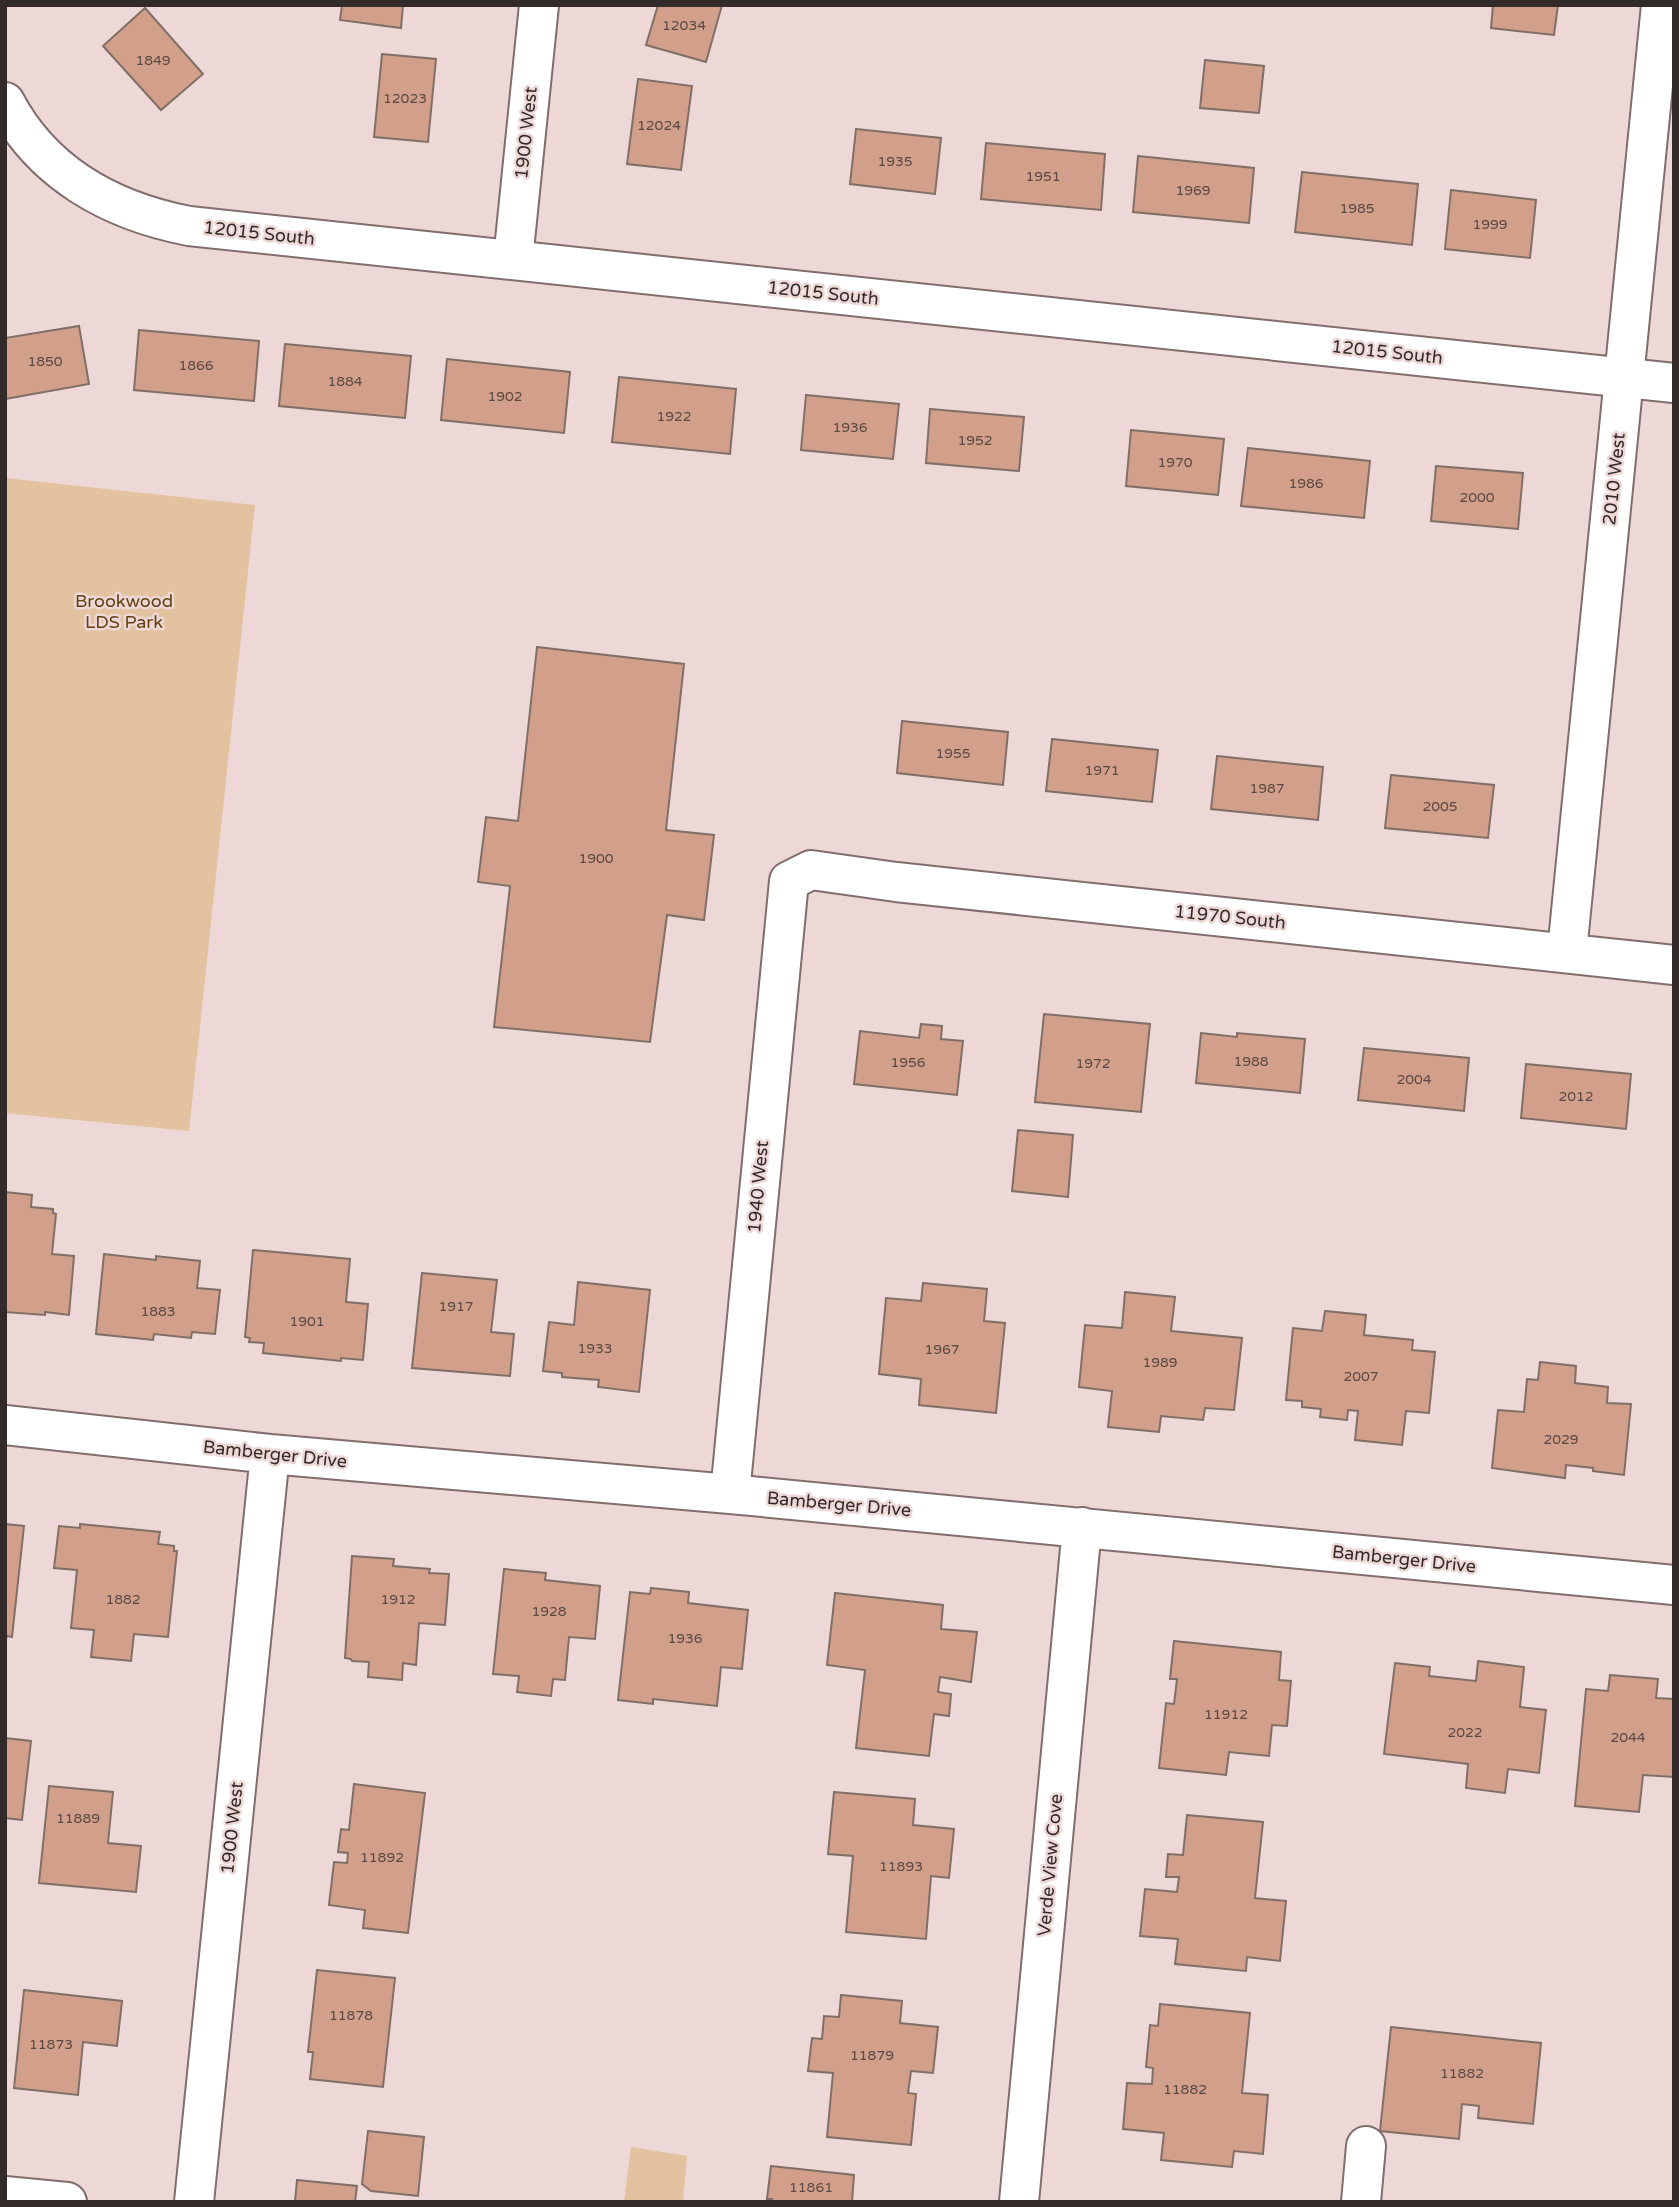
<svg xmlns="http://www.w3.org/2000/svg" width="1679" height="2207" viewBox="0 0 1679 2207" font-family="'Varela Round',sans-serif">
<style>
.green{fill:#e2c29f}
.building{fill:#d2a08a;stroke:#806f67;stroke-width:2}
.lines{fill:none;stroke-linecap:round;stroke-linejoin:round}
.minor-casing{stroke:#816d6d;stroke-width:42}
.minor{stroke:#fff;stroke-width:38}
.labels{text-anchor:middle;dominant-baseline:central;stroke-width:5;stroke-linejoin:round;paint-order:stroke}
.number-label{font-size:14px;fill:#5b4842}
.street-label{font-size:18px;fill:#332a2a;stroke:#eed8d7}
.park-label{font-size:18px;fill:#644011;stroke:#eed8d7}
</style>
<rect width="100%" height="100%" fill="#eed8d7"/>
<!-- green -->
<path class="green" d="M5,478L255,505L189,1131L5,1113Z
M631,2147L687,2156L683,2202H624Z"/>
<!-- building -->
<path class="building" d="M342,5H403L401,28L340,20Z
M658,5H722L706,62L646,45Z
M1493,5H1558L1554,35L1491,28Z
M145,8L203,74L161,110L103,46Z
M382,54L436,59L428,142L374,137Z
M1205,60L1264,66L1259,113L1200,108Z
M638,79L692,86L681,170L627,164Z
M856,129L941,138L935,194L850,184Z
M986,143L1105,154L1101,210L981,199Z
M1138,156L1254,168L1249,223L1133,212Z
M1302,172L1418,184L1412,245L1295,232Z
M1451,190L1536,200L1530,258L1445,249Z
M79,326L89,384L5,399V338Z
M139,330L259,341L254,401L134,390Z
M285,344L411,356L405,418L279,406Z
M447,359L570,372L564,433L441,420Z
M619,377L736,389L730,454L612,442Z
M806,395L899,404L893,459L801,450Z
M930,409L1024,417L1019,471L926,463Z
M1131,430L1224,439L1218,495L1126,486Z
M1248,448L1370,461L1364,518L1241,506Z
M1436,466L1523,473L1518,529L1431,521Z
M537,647L684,664L666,830L714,835L704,920L667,915L650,1042L494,1027L510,886L478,882L486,817L518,821Z
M902,721L1008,732L1003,785L897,773Z
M1052,739L1158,750L1152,802L1046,791Z
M1217,756L1323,767L1318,820L1211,809Z
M1391,775L1494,785L1488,838L1385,828Z
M1044,1014L1150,1024L1141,1112L1035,1102Z
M921,1024L942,1026L941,1039L963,1041L957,1095L854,1084L860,1031L919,1038Z
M1201,1033L1237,1037V1033L1305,1039L1300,1093L1196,1083Z
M1364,1048L1469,1058L1464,1111L1358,1100Z
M1526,1064L1631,1074L1626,1129L1521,1118Z
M1018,1130L1073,1135L1068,1197L1012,1191Z
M5,1192L32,1195L31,1207L53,1209V1213L56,1214L52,1254L74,1256L69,1315L45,1312V1315L5,1312V1315Z
M253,1250L350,1259L346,1302L368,1304L363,1360L341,1358V1361L263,1353L264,1343L249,1342L250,1338L245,1337Z
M104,1254L156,1260V1256L200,1261L197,1288L220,1290L215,1334L192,1332L191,1338L154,1334L153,1340L96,1334Z
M422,1273L497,1280L491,1332L514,1334L510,1376L412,1368Z
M578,1282L650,1290L639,1392L598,1387L599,1380L562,1377V1373L543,1371L549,1322L574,1325Z
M923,1283L987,1289L984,1321L1005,1323L996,1413L919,1405L921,1379L879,1374L886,1298L921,1301Z
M1125,1292L1175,1297L1171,1331L1242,1338L1234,1410L1205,1408L1203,1420L1161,1416L1159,1432L1108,1427L1112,1391L1079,1387L1085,1325L1122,1328Z
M1325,1311L1366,1315L1364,1335L1413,1340L1412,1350L1435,1352L1429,1413L1406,1411L1402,1445L1355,1440L1358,1411L1348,1410L1347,1420L1320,1417L1321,1409L1302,1407V1401L1286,1400L1293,1328L1322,1331Z
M1540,1362L1576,1366L1575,1383L1608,1387L1607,1403L1631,1404L1624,1475L1593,1471V1468L1566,1465L1565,1478L1492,1468L1498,1410L1524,1412L1527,1379L1538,1380Z
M5,1524L24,1526L12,1637L7,1636L6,1639Z
M80,1524L160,1532L158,1544L174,1546V1551H177L168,1637L134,1634L131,1661L91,1657L94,1630L71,1628L77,1570L54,1568L59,1526L80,1528Z
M352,1556L394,1559L393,1566L430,1569L429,1573L449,1574L445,1625L419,1623L416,1665L403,1663L402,1680L368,1677L369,1662L352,1661L351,1659L345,1658Z
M504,1569L546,1573L545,1580L600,1586L595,1639L569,1637L565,1680L553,1679L551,1696L517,1692L519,1676L493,1674Z
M651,1588L689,1592L688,1603L748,1610L742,1669L721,1667L717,1706L653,1699V1704L618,1700L630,1592L650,1594Z
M835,1593L943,1605L941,1629L977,1632L971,1682L940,1677L938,1692L951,1694L949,1716L934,1714L929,1756L856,1748L865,1670L827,1665Z
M1174,1641L1281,1652L1279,1680L1291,1681L1287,1726L1272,1725L1269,1756L1229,1752L1226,1775L1159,1768L1166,1703L1174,1704L1177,1679H1170Z
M1478,1661L1524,1667L1520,1707L1546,1710L1539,1773L1508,1769L1505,1793L1466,1788L1468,1764L1384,1754L1395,1663L1430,1667L1429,1676L1476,1681Z
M1610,1675L1658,1679L1656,1698L1674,1699V1777L1643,1775L1639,1812L1575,1806L1586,1689L1608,1691Z
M5,1738L31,1741L22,1820L5,1818Z
M354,1784L425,1793L408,1933L363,1928L365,1910L329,1905L334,1862L347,1863L348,1853L338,1852L341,1829L349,1830Z
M49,1786L113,1792L108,1843L141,1846L136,1892L39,1883Z
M834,1792L915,1799L913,1825L954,1829L949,1878L931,1876L926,1939L846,1932L853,1856L828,1854Z
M1187,1815L1263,1822L1255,1898L1286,1901L1280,1961L1247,1957L1246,1971L1175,1964L1178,1939L1140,1936L1145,1889L1177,1892L1179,1877H1166L1168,1854L1183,1855Z
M317,1970L395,1978L383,2087L310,2079L313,2052H308Z
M24,1990L122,2001L117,2046L83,2042L78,2095L14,2088Z
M841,1995L902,2001L900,2023L938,2027L933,2073L911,2071L908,2093L916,2094L911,2145L827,2137L833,2073L808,2071L812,2038L822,2039L824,2016L839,2017Z
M1160,2004L1250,2013L1242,2093L1268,2095L1263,2154L1234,2151L1232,2167L1161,2160L1164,2133L1123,2129L1127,2083L1152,2084L1153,2068L1146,2067L1150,2025L1158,2026Z
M1391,2027L1541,2043L1533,2124L1478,2118L1479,2106L1462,2104L1459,2139L1380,2131Z
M368,2131L424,2137L418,2196L371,2191L362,2184Z
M771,2166L854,2175L852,2202H772V2199H767Z
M297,2180L357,2186L355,2202H295Z"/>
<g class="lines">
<defs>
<path id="minor" d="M5,102C43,174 112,211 189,226L1674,383
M513,260L539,5
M1567,952L1661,5
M5,1425L270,1454L730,1494L1674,1585
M730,1494L789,881L811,870L896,882L1674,965
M5,2196L67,2202
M194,2202L270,1454
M1019,2202L1082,1527
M1361,2202L1366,2146"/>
</defs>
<!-- minor casing -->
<use href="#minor" class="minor-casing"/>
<!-- minor -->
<use href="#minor" class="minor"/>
</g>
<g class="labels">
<!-- number labels -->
<g class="number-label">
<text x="684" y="25">12034</text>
<text x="153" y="60">1849</text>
<text x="405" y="98">12023</text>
<text x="659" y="125">12024</text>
<text x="895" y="161">1935</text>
<text x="1043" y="176">1951</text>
<text x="1193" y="190">1969</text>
<text x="1357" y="208">1985</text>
<text x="1490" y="224">1999</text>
<text x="45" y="361">1850</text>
<text x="196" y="365">1866</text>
<text x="345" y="381">1884</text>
<text x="505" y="396">1902</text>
<text x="674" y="416">1922</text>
<text x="850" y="427">1936</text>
<text x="975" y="440">1952</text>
<text x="1175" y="462">1970</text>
<text x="1306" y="483">1986</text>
<text x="1477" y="497">2000</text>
<text x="953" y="753">1955</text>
<text x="1102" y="770">1971</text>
<text x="1267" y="788">1987</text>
<text x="1440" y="806">2005</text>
<text x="596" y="858">1900</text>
<text x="1251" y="1061">1988</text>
<text x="908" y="1062">1956</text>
<text x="1093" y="1063">1972</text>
<text x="1414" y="1079">2004</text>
<text x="1576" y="1096">2012</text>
<text x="456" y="1306">1917</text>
<text x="158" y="1311">1883</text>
<text x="307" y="1321">1901</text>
<text x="595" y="1348">1933</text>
<text x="942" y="1349">1967</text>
<text x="1160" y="1362">1989</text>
<text x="1361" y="1376">2007</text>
<text x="1561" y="1439">2029</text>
<text x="123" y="1599">1882</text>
<text x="398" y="1599">1912</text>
<text x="549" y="1611">1928</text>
<text x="685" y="1638">1936</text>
<text x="1226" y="1714">11912</text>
<text x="1465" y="1732">2022</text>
<text x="1628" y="1737">2044</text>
<text x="78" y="1818">11889</text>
<text x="382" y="1857">11892</text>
<text x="901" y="1866">11893</text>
<text x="351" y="2015">11878</text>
<text x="51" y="2044">11873</text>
<text x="872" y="2055">11879</text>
<text x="1462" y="2073">11882</text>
<text x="1185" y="2089">11882</text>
<text x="811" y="2187">11861</text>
</g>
<!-- street labels -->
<g class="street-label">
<text transform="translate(526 133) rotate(-84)">1900 West</text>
<text transform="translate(259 233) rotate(6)">12015 South</text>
<text transform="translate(823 293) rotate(6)">12015 South</text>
<text transform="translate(1387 352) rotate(6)">12015 South</text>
<text transform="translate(1614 479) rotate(-84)">2010 West</text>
<text transform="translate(1230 917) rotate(6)">11970 South</text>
<text transform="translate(758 1187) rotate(-85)">1940 West</text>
<text transform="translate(275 1454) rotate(6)">Bamberger Drive</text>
<text transform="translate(839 1504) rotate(5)">Bamberger Drive</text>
<text transform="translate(1404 1559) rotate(6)">Bamberger Drive</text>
<text transform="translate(232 1828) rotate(-84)">1900 West</text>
<text transform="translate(1050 1865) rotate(-85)">Verde View Cove</text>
</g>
<!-- park labels -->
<g class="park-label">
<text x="124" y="601">Brookwood<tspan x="124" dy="21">LDS Park</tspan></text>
</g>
</g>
<!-- border -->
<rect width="1679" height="2207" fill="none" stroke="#332a2a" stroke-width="14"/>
</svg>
